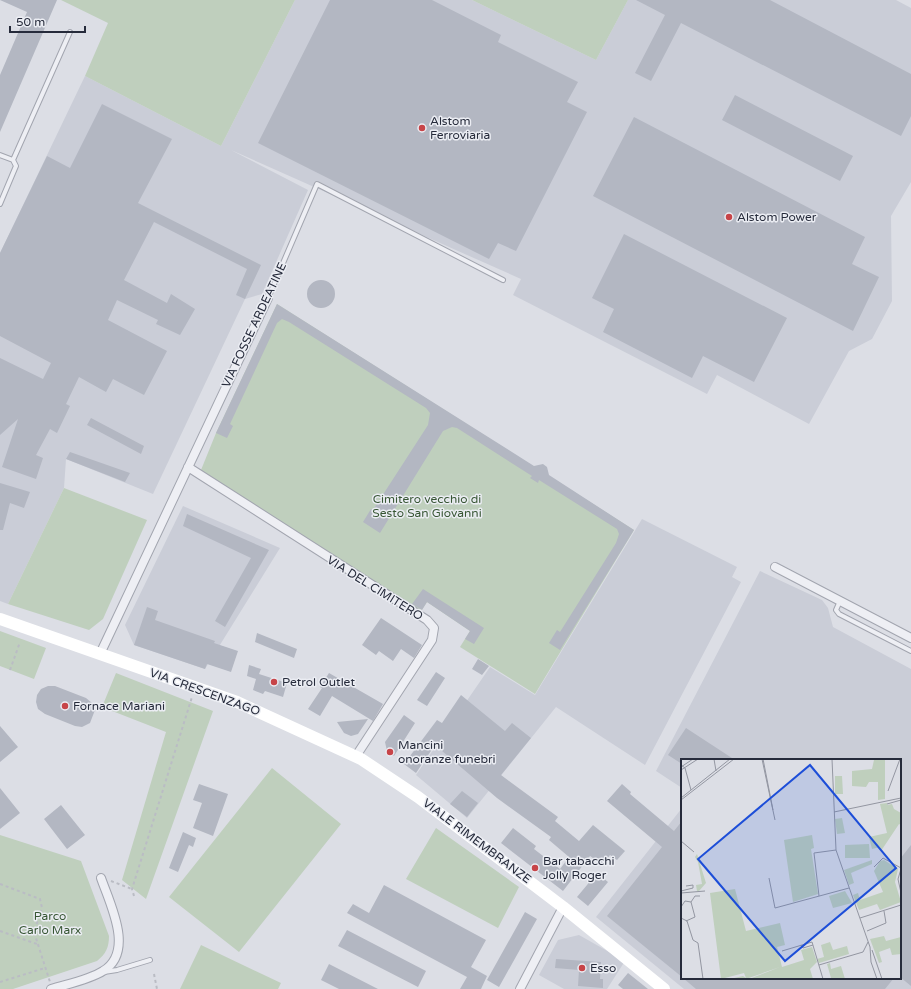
<svg xmlns="http://www.w3.org/2000/svg" width="911" height="989" viewBox="0 0 911 989" font-family="'Varela Round',sans-serif">
<style>
.built{fill:#cacdd7}
.green{fill:#bfcfbd}
.building{fill:#b3b7c2}
.lines{fill:none;stroke-linecap:round;stroke-linejoin:round}
.lane-casing{stroke:#a2a5af;stroke-width:6}
.street-casing{stroke:#a2a5af;stroke-width:10}
.path{stroke:#babcc4;stroke-width:2;stroke-dasharray:3 3;stroke-linecap:butt}
.lane{stroke:#eeeff4;stroke-width:4}
.street{stroke:#eeeff4;stroke-width:8}
.secondary{stroke:#fff;stroke-width:12}
.poi-dot{fill:#c74448;stroke:#ebedf3;stroke-width:1.5}
.labels{text-anchor:middle;dominant-baseline:central;stroke-width:3;stroke-linejoin:round;paint-order:stroke}
.poi-label{font-size:12px;fill:#262b3b;stroke:#ebedf3;text-anchor:start}
.street-label{font-size:12px;fill:#262b3b;stroke:#ebedf3}
.park-label{font-size:12px;fill:#375634;stroke:#ebedf3}
.inset-road{fill:none;stroke:#9396a1;stroke-width:1}
.view{fill:#1d4ed8;fill-opacity:0.15;stroke:#1d4ed8;stroke-width:2}
.inset-edge{fill:none;stroke:#262b3b;stroke-width:2}
</style>
<rect width="100%" height="100%" fill="#dcdee5"/>
<!-- built -->
<path class="built" d="M295,0H472L596,60L628,0H896L911,8V182L891,216L892,301L872,339L849,351L809,424L717,375L707,394L513,295L521,279L231,150L308,190L262,294L245,299L153,494L66,459L64,488L8,604L0,601V253L85,76L221,146Z
M183,506L280,548L205,669L134,645L125,625Z
M642,519L737,567L732,577L741,582L645,765L556,707L467,818L416,775L490,667L535,695Z
M760,571L822,600L828,608L833,627L911,669V989H684L596,917L682,808V978H900V760H682V788L656,771Z
M579,935L625,961L607,989H564L539,975L558,940Z"/>
<!-- green -->
<path class="green" d="M61,0H295L221,146L85,76L108,23Z
M472,0H628L596,60Z
M277,304L634,530L535,694L460,647L470,631L427,602L421,611L201,470L216,433Z
M64,488L147,520L103,619L89,630L8,604Z
M0,631L46,648L34,679L0,666Z
M116,673L213,711L146,899L122,880L166,732L102,707Z
M272,768L341,824L239,952L169,897Z
M436,828L519,887L498,928L406,879Z
M0,835L81,861L109,936C109,947 106,954 97,961L13,989H0Z
M201,945L281,983L278,989H180Z"/>
<!-- building -->
<path class="building" d="M0,0H57L0,132V75L27,12Z
M330,0H432L501,35L498,42L578,82L567,102L587,112L516,251L498,243L489,259L258,143Z
M636,0H770L911,74V116L901,136L681,23L651,81L635,73L665,15Z
M735,95L853,156L840,181L722,120Z
M102,104L172,139L138,203L261,265L245,299L236,295L247,269L154,222L124,280L167,303L171,294L195,309L180,335L156,324L158,320L117,300L108,320L167,351L144,395L113,379L106,392L79,377L66,404L70,406L57,433L50,429L36,455L43,458L36,479L2,467L18,419L0,435V358L43,379L51,363L0,336V253L47,156L70,168Z
M634,117L865,237L852,264L879,277L853,331L593,196Z
M624,234L787,318L754,382L703,356L692,378L603,332L614,309L592,298Z
M307 294a14 14 0 1 1 28 0a14 14 0 1 1-28 0Z
M277,304L534,466L543,464L547,467L549,475L634,530L560,650L549,643L557,630L560,632L616,543L619,534L617,529L539,480L538,483L530,478L532,476L457,428L452,427L443,431L380,533L363,522L371,509L373,510L428,425L430,413L426,408L289,322L282,319L277,323L230,424L233,426L227,438L216,433Z
M91,418L144,446L141,454L87,425Z
M70,452L130,473L125,482L66,459Z
M0,483L30,492L24,508L10,503L3,530H0Z
M187,514L269,550L225,627L215,621L251,558L183,526Z
M423,589L484,628L474,644L465,639L470,631L427,602L422,610L412,604Z
M147,607L158,611L155,620L215,641L214,643L238,651L231,672L207,664L205,669L134,645Z
M381,618L422,645L414,658L401,649L393,661L379,651L376,655L362,645Z
M257,633L297,649L294,658L255,642Z
M478,659L489,666L482,675L472,669Z
M249,665L261,669L259,674L287,683L283,697L265,691L263,694L253,690L256,679L247,676Z
M436,672L445,678L427,706L417,700Z
M329,673L383,704L373,721L332,696L320,716L308,709L322,688L320,687Z
M48,686H55L86,698L92,703L95,710L90,723L82,727L75,726L45,714L38,709L36,702L37,695L41,689Z
M461,695L505,731L512,723L531,738L501,775L558,817L555,821L579,841L593,825L625,851L617,860L610,855L603,865L590,856L563,891L501,843L513,828L536,846L534,849L560,869L569,857L549,840L551,837L497,798L435,745L416,773L404,764L437,720L442,723Z
M404,715L415,723L394,756L387,751L385,742Z
M368,719L358,734L351,736L344,733L337,722Z
M0,726L18,747L0,762Z
M686,728L735,760H682V764L668,755Z
M199,784L228,794L213,836L193,828L202,803L193,800Z
M622,784L631,792L630,794L674,831L682,821V977L607,916L662,847L607,801Z
M0,788L20,813L0,829Z
M462,791L478,803L467,817L450,804Z
M61,805L85,835L67,849L44,819Z
M183,832L196,838L193,847L189,845L178,872L169,868Z
M911,845V986L900,977V859Z
M597,873L608,882L588,906L577,897Z
M384,885L486,940L471,967L487,976L481,989H460L467,977L347,913L353,904L369,913Z
M525,912L537,919L499,987L487,980Z
M347,930L426,971L418,987L338,946Z
M556,959L601,962L600,979H603V988L578,986L579,970L555,968Z
M329,964L378,989H339L321,980Z
M628,973L648,989H623L618,985Z
M683,978H894L885,989H696Z"/>
<g class="lines">
<defs>
<path id="lane" d="M0,155L13,160L16,166L0,204
M13,160L70,32
M268,298L317,184L503,280
M840,601L836,610L839,614L911,651
M104,972L117,970L150,960"/>
<path id="street" d="M188,467L427,620L434,628L432,640L356,756
M775,567L911,638
M100,654L268,298
M51,989C67,984 89,980 103,971C135,952 110,904 101,878
M520,989L563,907"/>
</defs>
<!-- lane casing -->
<use href="#lane" class="lane-casing"/>
<!-- street casing -->
<use href="#street" class="street-casing"/>
<!-- path -->
<path class="path" d="M10,670L20,642
M111,881L132,889
M0,884L40,899L42,908L34,932L50,982
M134,896L132,889L192,697
M0,931L37,944
M154,974L157,989
M0,982L45,968"/>
<!-- lane -->
<use href="#lane" class="lane"/>
<!-- street -->
<use href="#street" class="street"/>
<!-- secondary -->
<path class="secondary" d="M0,619L237,702L361,759L418,797L563,907L664,989"/>
</g>
<!-- markers -->
<g class="poi-dot">
<circle cx="422" cy="128" r="4"/>
<circle cx="729" cy="217" r="4"/>
<circle cx="274" cy="682" r="4"/>
<circle cx="65" cy="706" r="4"/>
<circle cx="390" cy="752" r="4"/>
<circle cx="535" cy="868" r="4"/>
<circle cx="582" cy="968" r="4"/>
</g>
<g class="labels">
<!-- poi labels -->
<g class="poi-label">
<text x="430" y="121">Alstom<tspan x="430" dy="14">Ferroviaria</tspan></text>
<text x="737" y="217">Alstom Power</text>
<text x="282" y="682">Petrol Outlet</text>
<text x="73" y="706">Fornace Mariani</text>
<text x="398" y="745">Mancini<tspan x="398" dy="14">onoranze funebri</tspan></text>
<text x="543" y="861">Bar tabacchi<tspan x="543" dy="14">Jolly Roger</tspan></text>
<text x="590" y="968">Esso</text>
</g>
<!-- street labels -->
<g class="street-label">
<text transform="translate(254 325) rotate(-65)">VIA FOSSE ARDEATINE</text>
<text transform="translate(375 588) rotate(32)">VIA DEL CIMITERO</text>
<text transform="translate(205 692) rotate(20)">VIA CRESCENZAGO</text>
<text transform="translate(477 841) rotate(37)">VIALE RIMEMBRANZE</text>
</g>
<!-- park labels -->
<g class="park-label">
<text x="427" y="499">Cimitero vecchio di<tspan x="427" dy="14">Sesto San Giovanni</tspan></text>
<text x="50" y="916">Parco<tspan x="50" dy="14">Carlo Marx</tspan></text>
</g>
</g>
<!-- overview -->
<g transform="translate(681 759)">
<rect width="220" height="220" fill="#dcdee5"/>
<path d="M204,0V40L197,41V23H188L185,28L171,27V12L191,10L193,1ZM154,17H161L162,35H154ZM206,44V46L211,45L213,50L220,54V66L218,65L200,92L199,88L191,90L188,78L206,74L199,45ZM161,59L164,74L156,75L154,60ZM131,76L133,89L130,90L137,135L112,143L103,81ZM188,85L189,99H164V86ZM16,95L25,124L18,132L4,133L16,132L15,126L21,125L17,103L14,98ZM191,101V105L170,114L173,124L168,126L163,111ZM203,101L217,110L214,123L220,143L199,151L196,145L178,151L172,136L177,134L179,141L202,133L193,112L199,102ZM54,130L65,172L99,164L104,186L96,188L101,208L123,201L120,191L131,188L136,203L129,210L132,220H68L99,208L65,220H49L62,217L65,219L63,214L40,220L29,134ZM164,132L171,144L152,149L148,137ZM203,177L205,182L220,178V195L211,196L209,189L198,193L201,203L198,204L189,180ZM149,183L152,191L166,187L168,195L138,204L136,200L143,198L140,186ZM149,204L150,210L160,207L164,220H148L150,219L146,205Z" fill="#bfcfbd"/>
<path class="inset-road" d="M33,0L35,12M81,0L94,61M82,0L92,51M113,0H143M151,0L155,91L189,188L190,203L196,220M0,6L4,9L10,31M0,8L12,0M0,11L17,0M207,32L219,0M0,39L49,0M0,41L53,0M206,45L220,41M153,53L220,39M0,82L13,93M193,108L202,99L220,109M220,110L217,120L220,134M88,119L94,149L168,129M0,132L12,129V126L5,127M0,134L24,132M138,137L133,94L155,91M0,148L4,142L10,143M0,159L6,162L12,181L17,184L22,220M179,159L220,146M5,162L14,158L10,143L14,137H19M186,172L205,164L203,152M120,186L122,189L132,186M191,191L201,220M101,192L131,183L142,220M138,206L182,193L187,183"/>
<path class="view" d="M129,6L215,109L104,202L17,100Z"/>
<rect width="220" height="220" class="inset-edge"/>
</g>
<!-- scale -->
<path d="M10 26v6h75v-6" fill="none" stroke="#262b3b" stroke-width="2"/>
<text x="16" y="26" font-size="12" fill="#262b3b" stroke="#ebedf3" stroke-width="3" paint-order="stroke">50 m</text>
</svg>
